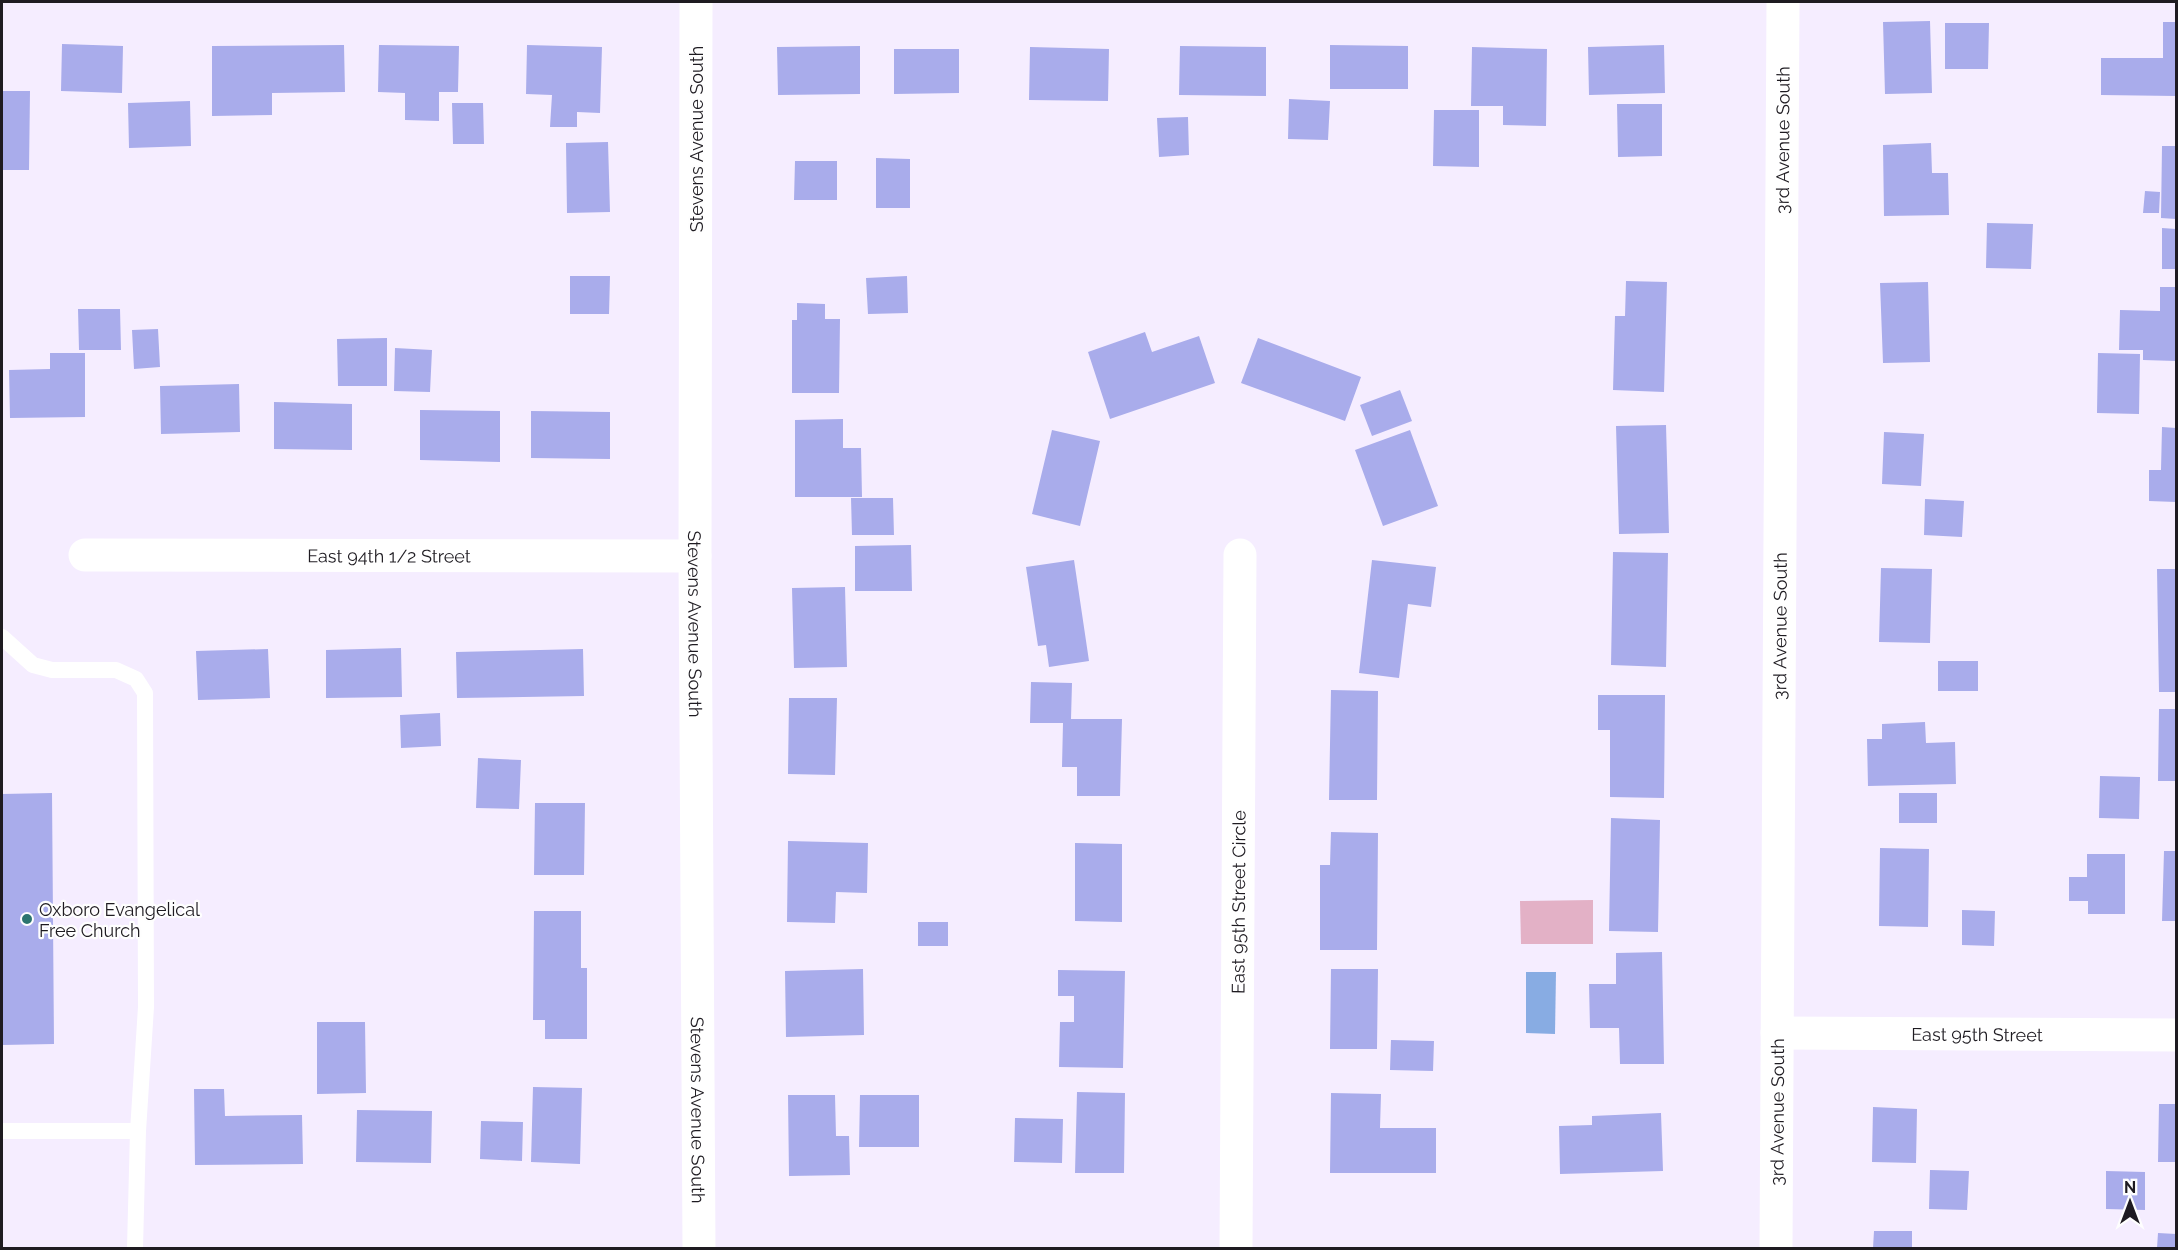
<svg xmlns="http://www.w3.org/2000/svg" width="2178" height="1250" viewBox="0 0 2178 1250" font-family="Raleway,sans-serif">
<style>
.green{fill:#e3b1c6}
.water{fill:#88ace3}
.building{fill:#a9aceb}
.lines{fill:none;stroke-linecap:round;stroke-linejoin:round}
.lane{stroke:#fff;stroke-width:16}
.street{stroke:#fff;stroke-width:33}
.poi-dot{fill:#2b746f;stroke:#fefefe;stroke-width:2}
.labels{text-anchor:middle;dominant-baseline:central;stroke-width:4.5;stroke-linejoin:round;paint-order:stroke}
.street-label{font-size:18px;fill:#1e1b21;stroke:#fefefe}
.poi-label{font-size:18px;fill:#1e1b21;stroke:#fefefe;text-anchor:start}
</style>
<rect width="100%" height="100%" fill="#f5edff"/>
<!-- green -->
<path class="green" d="M1593,900V944H1521L1520,901Z"/>
<!-- water -->
<path class="water" d="M1526,972H1556L1555,1034L1526,1033Z"/>
<!-- building -->
<path class="building" d="M1930,21L1932,93L1885,94L1883,22Z
M2163,22H2176V96L2101,95V58H2163Z
M1945,23H1989L1988,69H1945Z
M62,44L123,46L122,93L61,91Z
M344,45L345,92L272,93V115L212,116V46Z
M379,45L459,46L458,92H439V121L405,120V93L378,92Z
M527,45L602,47L600,113L577,112V127H550L552,95L526,94Z
M1330,45L1408,46V89H1330Z
M1664,45L1665,93L1589,95L1588,47Z
M860,46V94L778,95L777,47Z
M1180,46L1266,47V96L1179,95Z
M1030,47L1109,49L1108,101L1029,100Z
M1472,47L1547,49L1546,126L1503,125V106H1471Z
M894,49H959V93L894,94Z
M2,91H30L29,170H2Z
M1289,99L1330,101L1328,140L1288,139Z
M190,101L191,146L129,148L128,103Z
M452,103H483L484,144H453Z
M1617,104H1662V156L1618,157Z
M1434,110H1479V167L1433,166Z
M1188,117L1189,155L1159,157L1157,118Z
M608,142L610,212L567,213L566,143Z
M1931,143L1932,173H1948L1949,215L1884,216L1883,145Z
M2162,146H2176V219L2161,218Z
M876,158L910,159V208H876Z
M795,161H837V200H794Z
M2145,191L2160,192L2159,213H2143Z
M1987,223L2033,224L2031,269L1986,268Z
M2162,228L2176,229V269H2162Z
M570,276H610L609,314H570Z
M907,276L908,313L868,314L866,278Z
M1626,281L1667,282L1664,392L1613,390L1615,316H1625Z
M1928,282L1930,362L1883,363L1880,283Z
M2160,287H2176V361L2143,360V350H2119L2120,310L2160,311Z
M797,303L825,304V319H840L839,393H792V320H797Z
M78,309H120L121,350H79Z
M158,329L160,367L134,369L132,330Z
M1145,332L1152,352L1199,336L1215,383L1110,419L1088,352Z
M387,338V386H338L337,339Z
M1258,338L1361,377L1345,421L1241,383Z
M395,348L432,350L430,392L394,391Z
M50,353H85V417L10,418L9,370L50,369Z
M2098,353L2140,354L2139,414L2097,413Z
M239,384L240,432L161,434L160,386Z
M1400,390L1412,421L1372,436L1360,405Z
M274,402L352,404V450L274,449Z
M420,410L500,411V462L420,460Z
M531,411L610,412V459L531,458Z
M843,419V448H861L862,497H795V420Z
M1666,425L1669,533L1619,534L1616,426Z
M2162,427L2176,428V502L2149,501V470H2161Z
M1052,430L1100,441L1080,526L1032,514Z
M1410,430L1438,506L1383,526L1355,450Z
M1884,432L1924,434L1921,486L1882,484Z
M851,498H893L894,535H852Z
M1925,499L1964,501L1962,537L1924,535Z
M911,545L912,591H855V546Z
M1613,552L1668,553L1666,667L1611,665Z
M1074,560L1089,661L1049,667L1046,645L1038,646L1026,567Z
M1372,560L1436,567L1431,607L1408,604L1399,678L1359,673Z
M1881,568L1932,569L1930,643L1879,642Z
M2157,569H2176V692H2159Z
M845,587L847,667L794,668L792,588Z
M401,648L402,697L326,698V650Z
M268,649L270,698L198,700L196,651Z
M583,649L584,696L457,698L456,652Z
M1938,661H1978V691H1938Z
M1031,682L1072,683L1071,719H1122L1120,796H1077V767H1062L1063,723H1030Z
M1331,690L1378,691L1377,800H1329Z
M1598,695H1665L1664,798L1610,797V730H1598Z
M789,698H837L835,775L788,774Z
M2159,709H2176V781H2158Z
M440,713L441,746L401,748L400,715Z
M1925,722L1926,743L1955,742L1956,784L1868,786L1867,739H1882V724Z
M478,758L521,760L519,809L476,808Z
M2100,776L2140,777L2139,819L2099,818Z
M52,793L54,1044L2,1045V794Z
M1899,793H1937V823H1899Z
M535,803H585L584,875H534Z
M1611,818L1660,820L1658,932L1609,931Z
M1331,832L1378,833L1377,950H1320V865H1330Z
M788,841L868,843L867,893L836,892L835,923L787,922Z
M1075,843L1122,844V922L1075,921Z
M1880,848L1929,849L1928,927L1879,926Z
M2164,851H2176V921H2162Z
M2087,854H2125V914H2088V901H2069V877H2087Z
M1962,910L1995,911L1994,946L1962,945Z
M534,911H581V968H587V1039H545V1020H533Z
M918,922H948V946H918Z
M1662,952L1664,1064H1620L1619,1028H1590L1589,984H1616V953Z
M863,969L864,1035L786,1037L785,971Z
M1331,969H1378L1377,1049H1330Z
M1058,970L1125,971L1123,1068L1059,1067L1060,1022H1074V996H1058Z
M317,1022H365L366,1093L317,1094Z
M1391,1040L1434,1041L1433,1071L1390,1070Z
M533,1087L582,1088L580,1164L531,1162Z
M194,1089H224L225,1116L302,1115L303,1164L195,1165Z
M1077,1092L1125,1093L1124,1173H1075Z
M1331,1093L1381,1094L1380,1128H1436V1173H1330Z
M788,1095H835L836,1136H849L850,1175L789,1176Z
M860,1095H919V1147H859Z
M2159,1104H2176V1162H2158Z
M1873,1107L1917,1109L1916,1163L1872,1162Z
M357,1110L432,1111L431,1163L356,1162Z
M1661,1113L1663,1171L1560,1174L1559,1126L1592,1125V1116Z
M1015,1118L1063,1119L1062,1163L1014,1162Z
M481,1121L523,1122L522,1161L480,1159Z
M1930,1170L1969,1171L1967,1210L1929,1209Z
M2106,1171L2145,1172V1210L2106,1209Z
M1874,1231H1912V1248H1873Z
M2158,1233L2176,1234V1248H2157Z"/>
<g class="lines">
<!-- lane -->
<path class="lane" d="M2,637L33,665L52,670H116L136,679L145,693L146,1007L138,1131
M2,1131H138L135,1248"/>
<!-- street -->
<g class="street">
<path id="s1" d="M696,2L695,556L699,1248"/>
<path id="s2" d="M85,555L695,556"/>
<path id="s3" d="M1777,1033L2176,1035"/>
<path id="s4" d="M1236,1248L1240,555"/>
<path id="s5" d="M1776,1248L1783,2"/>
</g>
</g>
<!-- markers -->
<circle class="poi-dot" cx="27" cy="919" r="6"/>
<g class="labels">
<!-- street labels -->
<g class="street-label">
<text transform="translate(696 139) rotate(-90)">Stevens Avenue South</text>
<text stroke="none"><textPath href="#s5" startOffset="1108">3rd Avenue South</textPath></text>
<text stroke="none"><textPath href="#s2" startOffset="304">East 94th 1/2 Street</textPath></text>
<text stroke="none"><textPath href="#s1" startOffset="622">Stevens Avenue South</textPath></text>
<text stroke="none"><textPath href="#s5" startOffset="622">3rd Avenue South</textPath></text>
<text stroke="none"><textPath href="#s4" startOffset="346">East 95th Street Circle</textPath></text>
<text stroke="none"><textPath href="#s3" startOffset="200">East 95th Street</textPath></text>
<text stroke="none"><textPath href="#s1" startOffset="1108">Stevens Avenue South</textPath></text>
<text stroke="none"><textPath href="#s5" startOffset="136">3rd Avenue South</textPath></text>
</g>
<!-- poi labels -->
<g class="poi-label">
<text x="39" y="909">Oxboro Evangelical<tspan x="39" dy="21">Free Church</tspan></text>
</g>
</g>
<!-- border -->
<rect width="2178" height="1250" fill="none" stroke="#1e1b21" stroke-width="6"/>
<!-- north arrow -->
<g transform="translate(2130 1202)" stroke="#fefefe" stroke-width="4.5" paint-order="stroke">
<path d="M0-4.5L10 22L0 15L-10 22Z" fill="#1e1b21"/>
<text y="-9" font-size="16" font-weight="bold" text-anchor="middle" fill="#1e1b21">N</text>
</g>
</svg>
